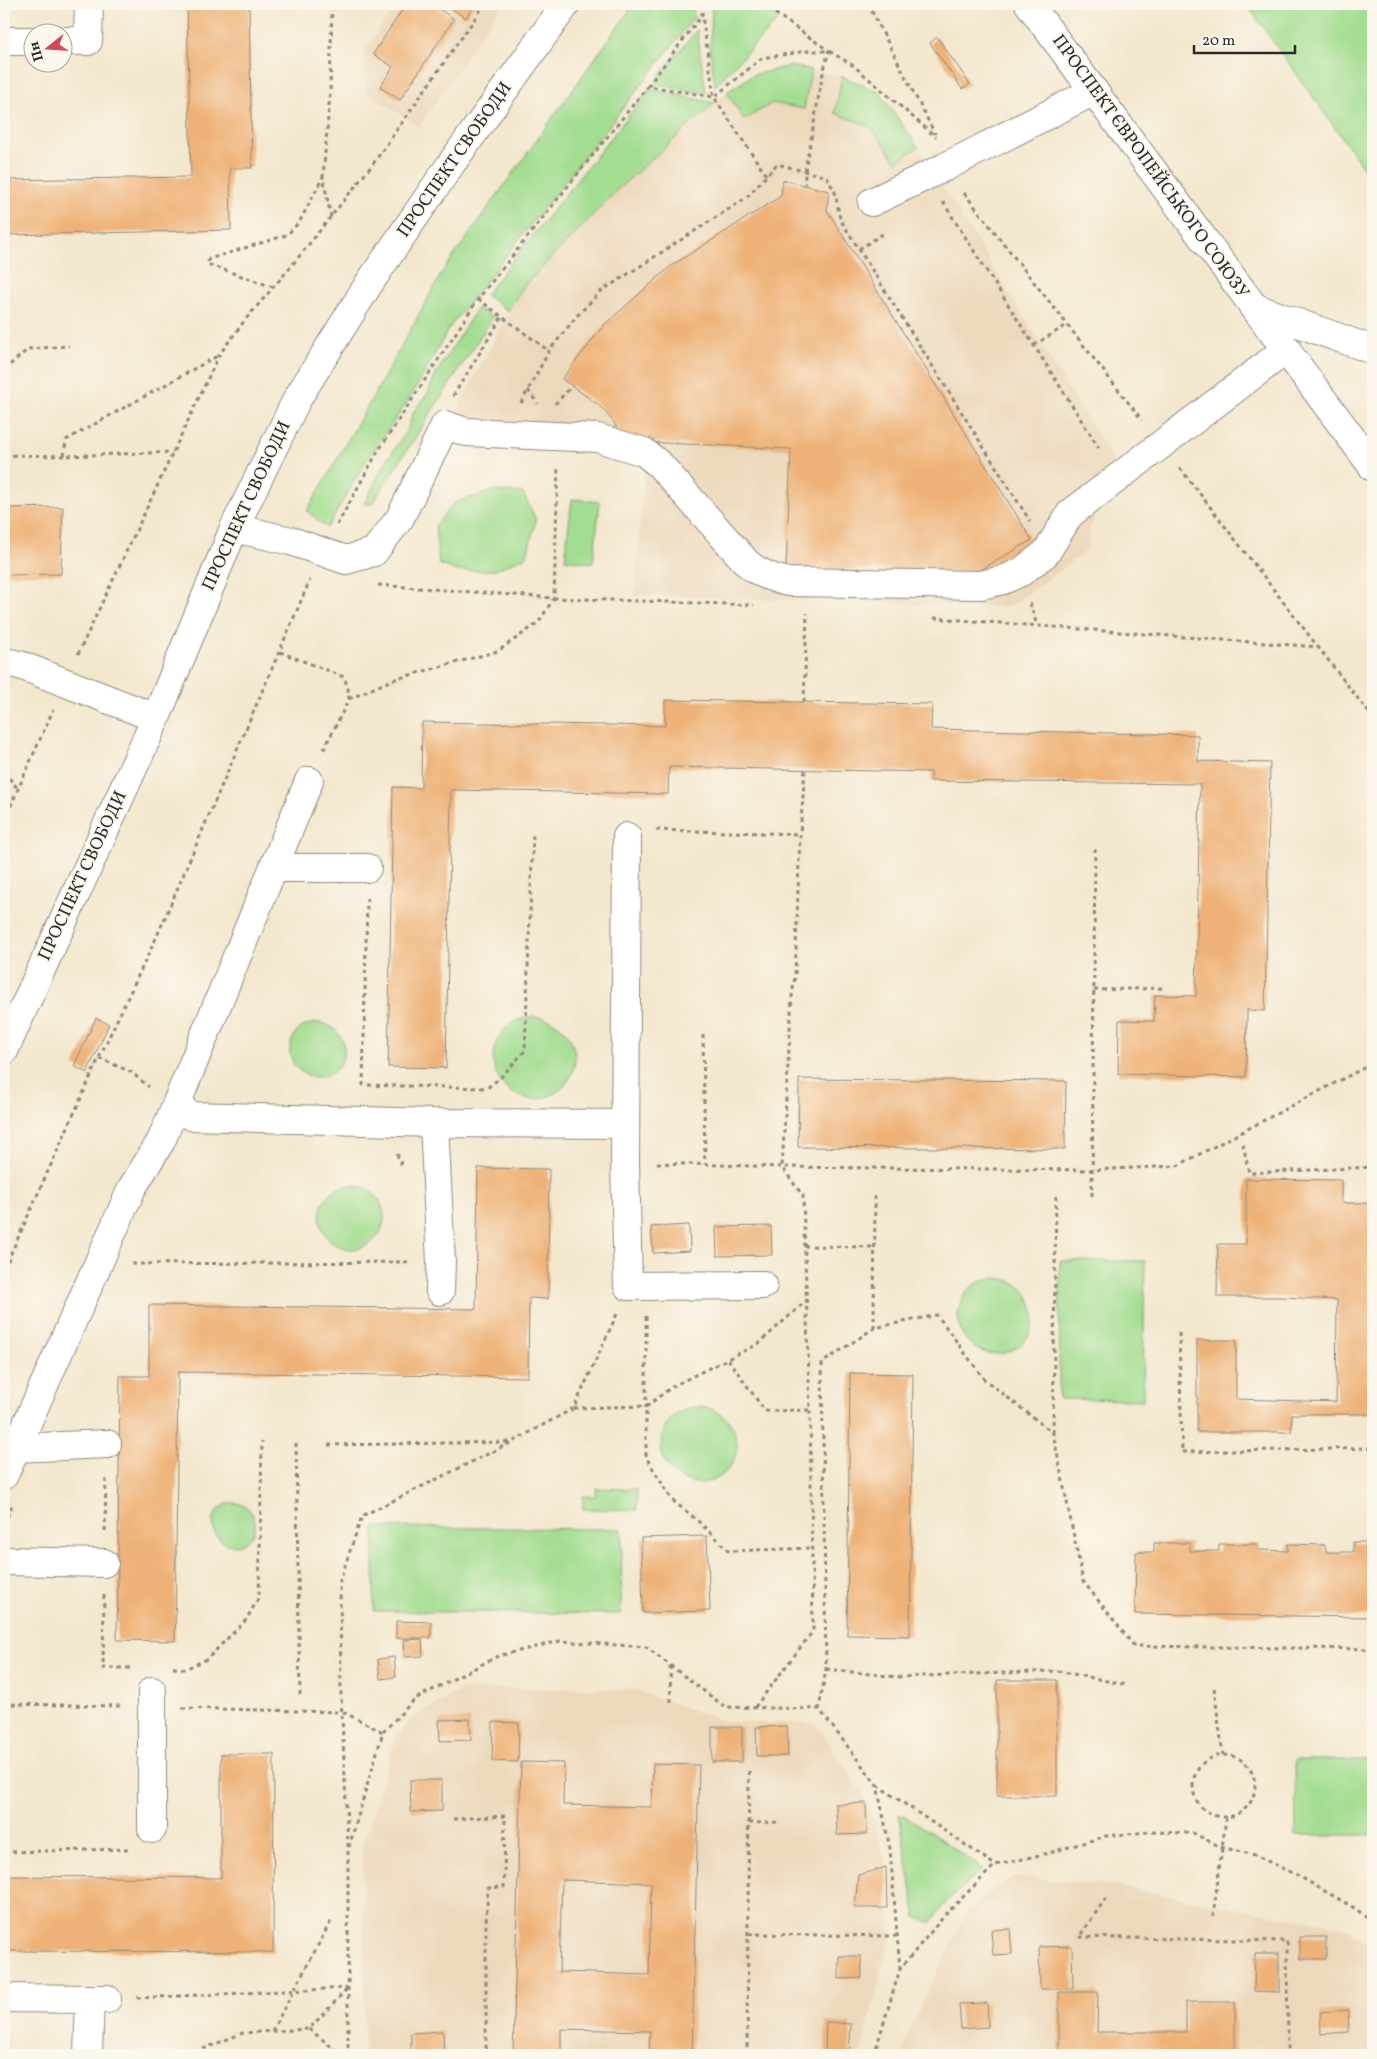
<svg xmlns="http://www.w3.org/2000/svg" width="1377" height="2059" viewBox="0 0 1377 2059" font-family="Vollkorn,serif">
<style>
.built{fill:#ecd8ba}
.green{fill:#a3dd90;stroke:#67845e}
.building{fill:#eeb278;fill-rule:evenodd}
.lines{fill:none;stroke-linecap:round;stroke-linejoin:round}
.minor-casing{stroke:#8f897c;stroke-width:30}
.major-casing{stroke:#8f897c;stroke-width:30}
.path{stroke:#8f897c;stroke-width:3;stroke-dasharray:4 4;stroke-linecap:butt}
.minor{stroke:#fff;stroke-width:28}
.major{stroke:#fff;stroke-width:28}
.labels{text-anchor:middle;dominant-baseline:central;stroke-width:4;stroke-linejoin:round;paint-order:stroke}
.street-label{font-size:18px;fill:#2b2b2b;stroke:#fbf7ec}
</style>
<rect width="100%" height="100%" fill="#fbf7ec"/>
<filter id="ink" filterUnits="userSpaceOnUse"><feTurbulence type="fractalNoise" baseFrequency=".02" numOctaves="2"/><feDisplacementMap in="SourceGraphic" scale="10" xChannelSelector="R" yChannelSelector="G"/><feConvolveMatrix kernelMatrix="1 2 1 2 8 2 1 2 1" color-interpolation-filters="sRGB"/></filter>
<filter id="wash" filterUnits="userSpaceOnUse"><feTurbulence type="fractalNoise" baseFrequency=".0096" numOctaves="4" result="noise"/><feDisplacementMap in="SourceGraphic" scale="20" xChannelSelector="R" yChannelSelector="G"/><feGaussianBlur stdDeviation="1.12" result="paint"/><feColorMatrix in="noise" values="0 0 0 0 0 0 0 0 0 0 0 0 0 0 0 0 0 1.4 0 .05"/><feComposite in="paint" operator="in"/></filter>
<g filter="url(#wash)">
<rect width="100%" height="100%" fill="#f3e7cd"/>
<!-- built -->
<path class="built" d="M397,4H502L419,127L366,91L364,52Z
M790,66L842,76L879,92L918,147L1131,489L1096,512L1089,531L1088,550L1009,607L634,595L645,460L632,452L442,438L523,286L619,188L727,92L753,75Z
M501,1688L632,1689L726,1722L816,1723L867,1800L888,1870L891,1935L860,2055H365L362,1848L396,1737L416,1715L462,1690Z
M1013,1876L1117,1886L1348,1928L1373,1948V2055H902L910,2029L967,1910Z"/>
<!-- green -->
<path class="green" d="M634,4H693L694,18L449,328L414,392L365,463L327,528L307,511L381,383L443,271Z
M712,4H757L780,18L715,86L710,50Z
M1244,4H1373V181L1252,12Z
M697,30L706,93L672,88L656,83L658,77Z
M790,66L811,70L804,109L772,103L744,120L727,92L753,75Z
M842,76L879,92L918,147L897,162L871,127L835,113Z
M650,89L715,103L619,188L524,286L508,311L485,295Z
M477,308L493,317L372,504H364L385,463L407,430L413,413L428,393L437,372Z
M493,491L523,493L536,520L527,556L495,570L457,571L439,564L435,526L454,503Z
M572,499L600,502L593,563L565,559Z
M493 1058a41 41 0 1 1 82 0a41 41 0 1 1-82 0Z
M290 1050a27 27 0 1 1 54 0a27 27 0 1 1-54 0Z
M320 1217a32 32 0 1 1 64 0a32 32 0 1 1-64 0Z
M1060,1261H1145L1143,1400L1059,1399Z
M958 1316a38 38 0 1 1 76 0a38 38 0 1 1-76 0Z
M661 1445a38 38 0 1 1 76 0a38 38 0 1 1-76 0Z
M596,1488L637,1489V1510L583,1509V1496H596Z
M213 1524a21 21 0 1 1 42 0a21 21 0 1 1-42 0Z
M374,1527L622,1529L621,1614L374,1611Z
M1295,1760H1373V1835H1296Z
M899,1814L917,1823L983,1869L946,1902L931,1923L916,1917Z"/>
<g id="blocks">
<!-- building -->
<path class="building" d="M187,4H249L252,168H230L231,230L4,235V180L191,177Z
M406,4H431L454,19L400,100L380,87L393,67L373,54Z
M445,4H475L466,18Z
M937,37L970,84L962,89L930,43Z
M783,180L829,191L827,210L1032,540L977,572L786,568L791,449L622,441L614,422L599,405L562,379L604,325L671,266L781,196Z
M63,507L61,574L4,575V508Z
M665,700L932,704L931,729L1198,735V761L1270,763L1265,1011L1247,1010L1246,1077L1118,1074L1119,1020L1154,1021L1155,995L1196,996L1200,784L931,781V772L669,767L668,794L451,790L446,1068L388,1067L393,787L421,788L422,722L665,726Z
M96,1018L109,1024L87,1073L74,1066Z
M799,1079L1066,1081L1065,1149L798,1147Z
M478,1168L549,1169L548,1299L529,1298L528,1377L178,1372L175,1641L117,1640L120,1376H149V1305L476,1309Z
M1246,1179L1341,1180V1203H1373V1414H1292L1291,1432H1197V1340H1236V1399L1336,1402L1337,1300L1282,1297H1217L1218,1244H1246Z
M689,1225L690,1251L653,1253L651,1227Z
M771,1226L772,1255L717,1256L716,1227Z
M850,1373L913,1374L910,1636L847,1635Z
M707,1536L710,1611L643,1613L641,1538Z
M1353,1542H1373V1617L1135,1614L1136,1552H1154V1543H1190V1551H1219V1544H1258V1550L1288,1551V1544L1325,1545L1326,1552H1353Z
M396,1621L431,1622V1638H396Z
M422,1639L423,1656L405,1657L404,1640Z
M394,1657L396,1677L380,1679L378,1659Z
M997,1680H1057V1796H997Z
M470,1719L471,1740L440,1741L439,1720Z
M493,1722L519,1723L518,1762L492,1761Z
M787,1726L788,1756H757L756,1727Z
M712,1727H742V1762H712Z
M221,1754H274L273,1952L4,1951V1876L221,1878Z
M521,1762L564,1763L563,1805L652,1807L653,1764L699,1765L692,2055H649L650,2031L561,2029V2055H513ZM562,1880L651,1883L649,1975L559,1972Z
M410,1780H442V1811L411,1812Z
M866,1803L867,1834L837,1835L836,1804Z
M886,1867L887,1908H855L858,1875Z
M1010,1929L1012,1954L993,1955L991,1930Z
M1300,1937H1326V1959H1300Z
M1072,1946L1073,1989H1040L1039,1947Z
M1255,1954H1279V1992L1254,1991Z
M839,1956H861L862,1978L839,1979Z
M1059,1992H1098L1097,2032H1186V2002H1235V2055H1059Z
M987,2003L988,2027L961,2029L959,2004Z
M1348,2010L1349,2032L1321,2034L1320,2012Z
M826,2022L851,2024L849,2055L825,2053Z
M443,2031L444,2055H411V2033Z"/>
</g>
</g>
<g filter="url(#ink)">
<use href="#blocks" fill-opacity="0" stroke="#8f897c" stroke-width="1"/>
<g class="lines">
<defs>
<path id="minor" d="M4,41H32
M62,41H88L89,4
M872,202L945,167L1094,91
M1253,307L1373,350
M234,528L291,541L346,560L374,552L400,518L445,425L466,432L598,438L644,452L660,465L747,563C759,574 773,578 788,582L981,585L1003,580L1021,572L1046,553L1070,514L1287,349
M4,662L20,665L156,718
M627,837L625,1162L628,1286L763,1285
M274,868H367
M4,1051L156,718L234,528L297,399L370,282L451,164L566,4
M176,1105L309,781
M434,1123L441,1262L440,1291
M16,1448L107,1444
M4,1475L132,1188L161,1141L176,1105L191,1116L434,1123L625,1124
M4,1561L104,1563
M152,1691V1829
M4,1998L90,1999
M88,2055L90,1999H107"/>
<path id="major" d="M1029,4L1373,467"/>
</defs>
<!-- minor casing -->
<use href="#minor" class="minor-casing"/>
<!-- major casing -->
<use href="#major" class="major-casing"/>
<!-- path -->
<path class="path" d="M703,4L702,15L714,97L766,175
M762,4L829,51C820,80 817,109 811,139C808,155 804,168 805,184
M868,4L935,134
M648,86L702,15
M964,193L1142,420
M943,202L1099,448
M331,217L323,177L330,94L332,4
M859,249L884,233
M273,287L207,264L209,259L287,235L300,221L323,177
M478,299L549,351
M1034,345L1067,325
M4,370L28,349L69,346
M4,384V389
M528,390L538,404
M453,396L503,315
M521,403L549,351L576,317L600,292L746,198L777,164L827,177L835,192L840,219L1030,521
M555,404L572,386
M4,455L64,456L173,452
M64,456L66,440L219,355
M1180,468L1318,647
M337,525L377,453L478,299L648,86L714,97L762,58L807,51H829L854,66L936,137
M378,585L554,598L754,605
M1030,603L1037,626
M934,618L1318,647L1373,718
M280,652L344,677L348,688L349,699L322,753
M78,654L219,355L245,320L289,269L373,164L485,4
M349,699L392,680L498,651L538,623L554,598L558,466
M804,702L807,613
M4,772L19,790
M4,821L53,710
M656,830L800,834
M367,898L363,1085L487,1088L500,1078L525,1051L533,833
M1094,990L1165,988
M703,1035L705,1164
M99,1058L131,1072L149,1087
M1243,1144L1249,1173L1373,1167
M397,1154L403,1169
M657,1163L782,1167L1091,1170L1177,1166L1373,1063
M1092,1196L1095,849
M804,1246L874,1247
M132,1264L411,1262
M4,1269L99,1058L157,936L310,580
M646,1316V1457L672,1500L697,1520L729,1551L812,1548
M874,1328L875,1196
M1179,1333L1182,1452L1373,1448
M728,1359L765,1411L810,1410
M574,1408L647,1406L673,1386L758,1344L805,1302
M1053,1432L1056,1196
M296,1443L300,1697
M328,1445L510,1442
M4,1524L12,1505
M105,1531L106,1475
M104,1595L103,1668H132
M670,1666L671,1703
M173,1668L185,1669L207,1659L246,1620L259,1597L262,1441
M826,1669L897,1677L1058,1671L1127,1685
M1214,1688L1223,1755
M4,1704L121,1706
M755,1707L813,1631L810,1410L803,1196L782,1167L792,996L795,977L800,834L805,770
M182,1708L337,1712
M343,1712L383,1732
M1193 1786a31 31 0 1 1 62 0a31 31 0 1 1-62 0Z
M877,1785L995,1865
M453,1819L505,1816L504,1887L488,1888L486,1922V2055
M749,1823L781,1822
M348,1847L341,1696L340,1580L362,1516L512,1442L574,1408L617,1314
M4,1852L128,1849
M1106,1898L1079,1937L1287,1941L1288,2055
M1213,1916L1226,1818
M749,1934L897,1936
M900,1969L890,1849L877,1785L819,1709L826,1669L822,1363L874,1328L937,1315L984,1379L1053,1433L1083,1581L1134,1646L1373,1649
M137,1998L348,1988
M309,2029L342,2055
M272,2031L332,1919
M188,2055L243,2033L309,2029L348,1988
M348,2055V1850L383,1732L415,1699L498,1656L560,1641L646,1647L725,1707L819,1709
M747,2055L749,1767
M874,2055L900,1969L945,1915L995,1865L1049,1853L1106,1836L1148,1832L1193,1833L1221,1847L1255,1855L1297,1875L1356,1909L1373,1923
M1290,2055L1322,2054"/>
<!-- minor -->
<use href="#minor" class="minor"/>
<!-- major -->
<use href="#major" class="major"/>
</g>
</g>
<g class="labels">
<!-- street labels -->
<g class="street-label">
<text transform="translate(455 160) rotate(-55)">ПРОСПЕКТ СВОБОДИ</text>
<text transform="translate(1150 167) rotate(54)">ПРОСПЕКТ ЄВРОПЕЙСЬКОГО СОЮЗУ</text>
<text transform="translate(247 506) rotate(-65)">ПРОСПЕКТ СВОБОДИ</text>
<text transform="translate(83 876) rotate(-65)">ПРОСПЕКТ СВОБОДИ</text>
</g>
</g>
<!-- margin -->
<rect width="1377" height="2059" fill="none" stroke="#fbf7ec" stroke-width="20"/>
<!-- north arrow -->
<g transform="translate(48 48) rotate(253)"><circle r="24" fill="#fbf7ec" stroke="#a8a59f"/>
<path d="M0-4L9 19L0 12L-9 19Z" fill="#d1495b"/>
<text y="-8" font-size="14" font-weight="bold" text-anchor="middle" fill="#2b2b2b">Пн</text>
</g>
<!-- scale -->
<path d="M1194 45v8h101v-8" fill="none" stroke="#2b2b2b" stroke-width="2.5"/>
<text x="1202" y="45" font-size="15" fill="#2b2b2b" stroke="#fbf7ec" stroke-width="4" paint-order="stroke">20 m</text>
</svg>
